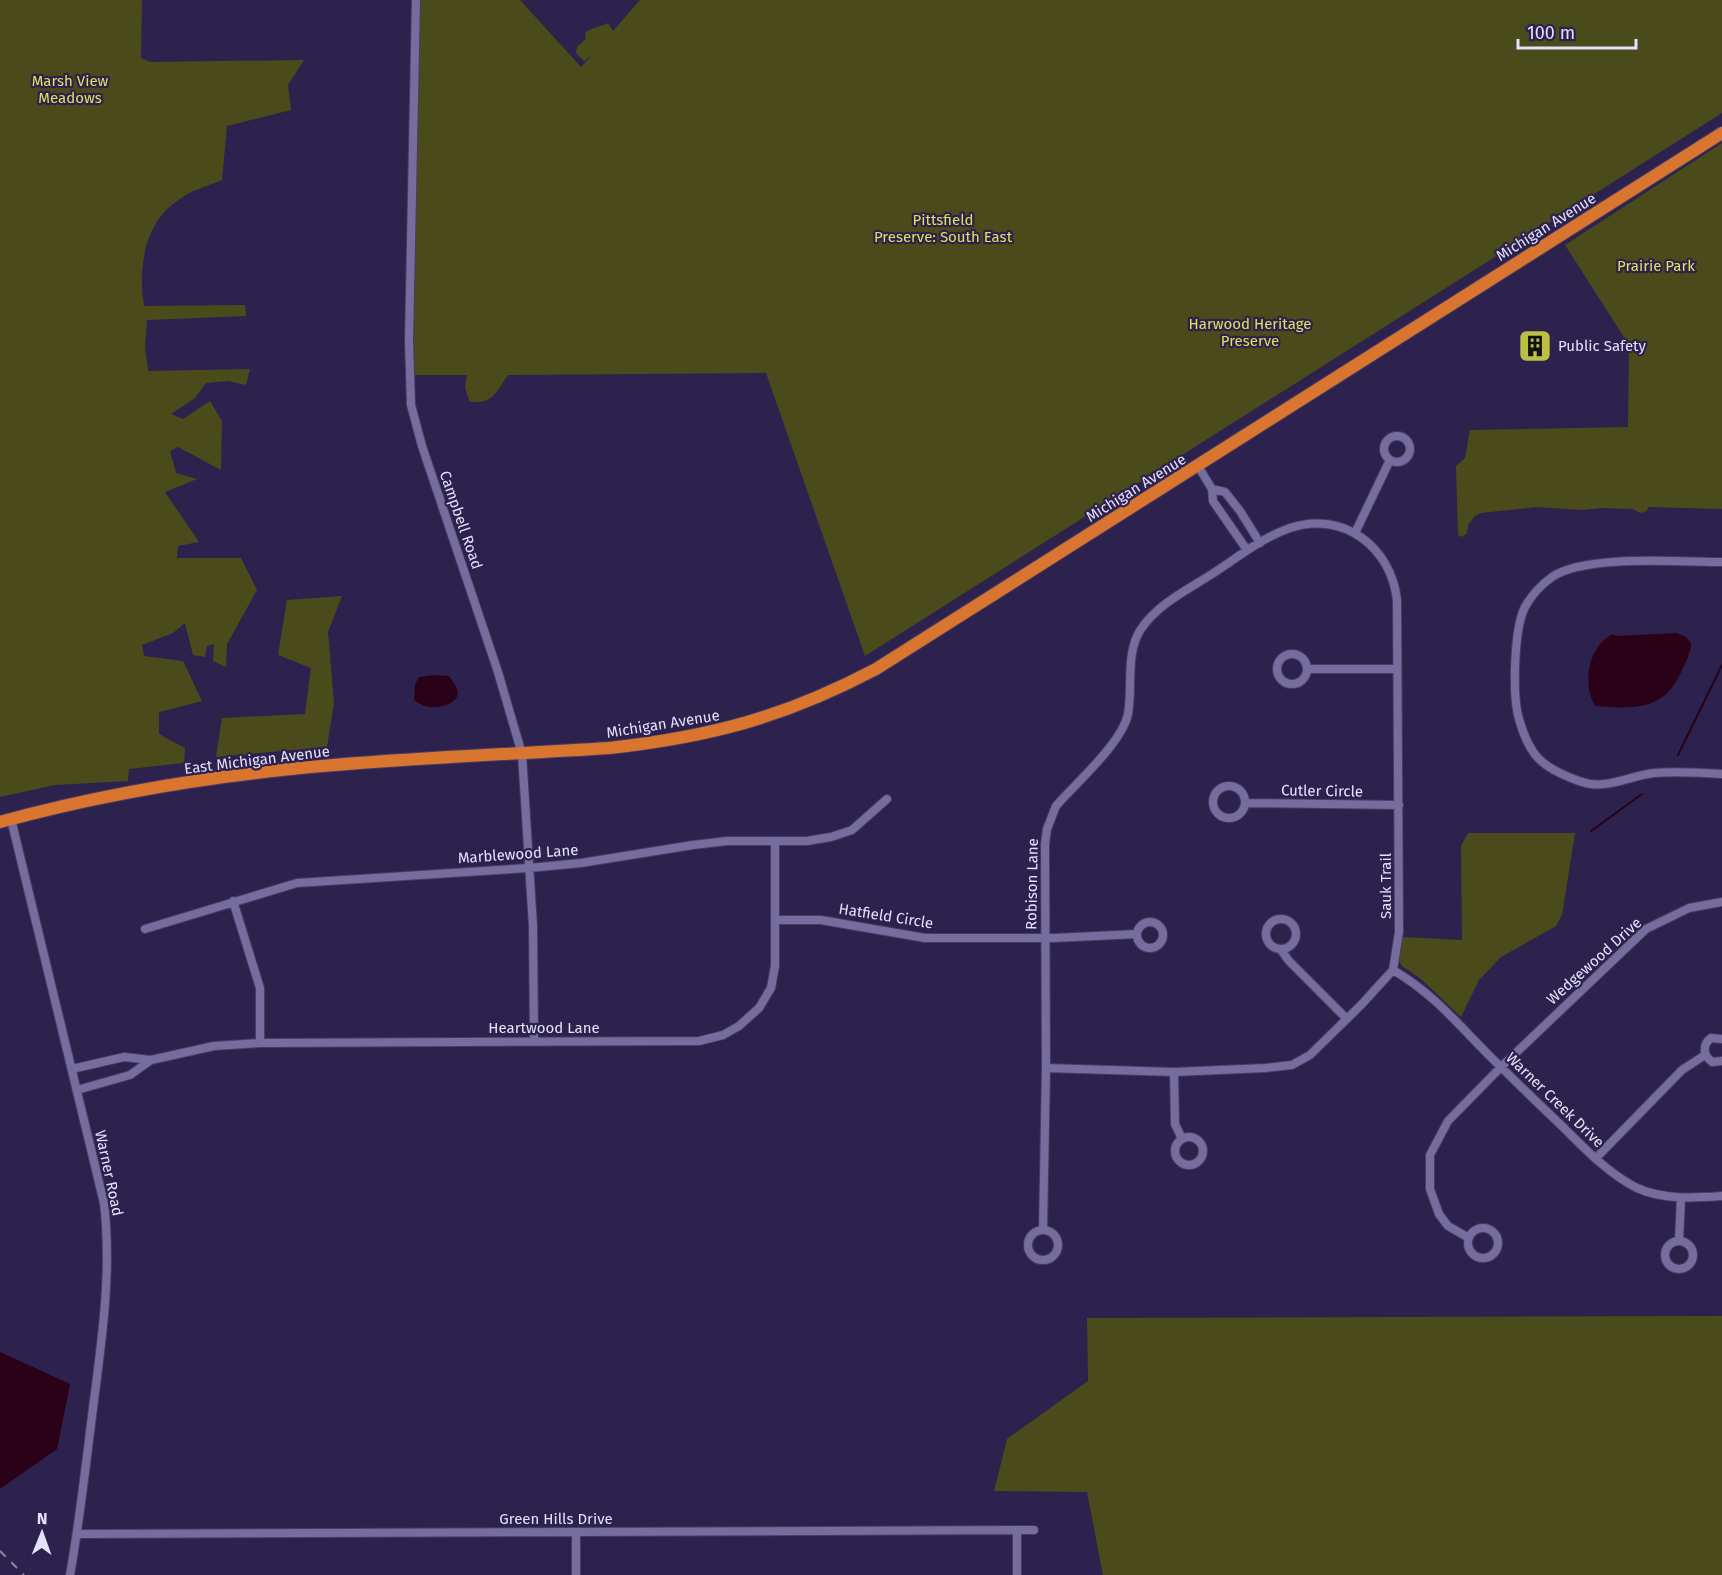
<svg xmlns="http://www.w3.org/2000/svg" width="1722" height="1575" viewBox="0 0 1722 1575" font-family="'Fira Sans',sans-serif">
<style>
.green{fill:#494c1a}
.water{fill:#2b0118}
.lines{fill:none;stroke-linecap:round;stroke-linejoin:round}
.stream{stroke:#2b0118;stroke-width:2}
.minor-casing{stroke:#473c63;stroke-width:10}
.highway-casing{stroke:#473c63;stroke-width:14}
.minor{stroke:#766d9f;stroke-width:8}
.highway{stroke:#d9752e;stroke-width:12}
.rail{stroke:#8c86a9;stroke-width:2;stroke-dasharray:8 8;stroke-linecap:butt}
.labels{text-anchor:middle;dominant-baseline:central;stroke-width:4.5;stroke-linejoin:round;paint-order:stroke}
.park-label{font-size:15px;fill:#dce25a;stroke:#2c224d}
.street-label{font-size:15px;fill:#e4e1fd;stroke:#2c224d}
.poi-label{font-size:15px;fill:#e4e1fd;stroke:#2c224d;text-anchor:start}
</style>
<rect width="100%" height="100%" fill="#2c224d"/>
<!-- green -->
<path class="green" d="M0,0H142L141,58L150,62L304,60L288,85L291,110L227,126L222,180C208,186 192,190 180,199C144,221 138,268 144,306L245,305L246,316L147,320L145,347L148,371L250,369L246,385L228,381L206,383L195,398L171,414L183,419L210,401L222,421L221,470L178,447L170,451L176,473L197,479L165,492L199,542L178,546L177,558H241L257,590L227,644L226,667L213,661L214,644L207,646L205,657L193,655L185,623L173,633L142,645L144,656L183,661L202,701L159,712V734L185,748L184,763L129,769L128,781L55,785L0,797Z
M421,0H520L581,67L591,56L584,61L576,53L577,47L586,39L585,33C592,27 601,27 608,23L613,31L640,0H1722V113L865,656L766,373L508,375C496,392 492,406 469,401L465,387L467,375H413L418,35Z
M1722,143V509L1648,507L1647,511L1640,513L1633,509L1602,508L1582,510L1537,507L1480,513L1474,517L1468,525L1467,533L1462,537L1458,535L1456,466L1465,458L1470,430L1628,427L1629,345L1565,245Z
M342,596L328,632L334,703L327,747L216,757L222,718L305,714L311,668L278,655L287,600Z
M1468,833H1575L1562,915L1556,926L1501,957L1479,980L1461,1017L1421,979L1402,966L1399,961V955L1403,937L1462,940L1461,846Z
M1722,1316V1575H1103L1087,1492L994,1491L1007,1439L1088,1381L1087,1318Z"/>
<!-- water -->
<path class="water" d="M1677,633L1686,637L1691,643C1691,653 1686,661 1682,670C1665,711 1634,709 1595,706C1593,701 1589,694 1589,688C1586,667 1594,643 1613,634L1616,636Z
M434,675L449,676C451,679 456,685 457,689C462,704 439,708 428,707C423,706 419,703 414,700L415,684L419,677Z
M0,1352L70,1384L57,1449L0,1489Z"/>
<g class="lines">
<!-- stream -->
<path class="stream" d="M1678,755L1722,665
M1591,831L1642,794"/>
<defs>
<path id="minor" d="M416,0L409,341L411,405L422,446L498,672L522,754L533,926L534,1042
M1384 449a13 13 0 1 1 26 0a13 13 0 1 1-26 0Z
M1198,466L1212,489L1213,501L1247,550
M1212,489L1225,492L1240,511L1260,543
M1355,533L1390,460
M1722,562C1680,562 1585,554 1552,577C1542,584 1531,596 1525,607C1514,628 1512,696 1519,719C1523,733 1529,749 1539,759C1550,770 1565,776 1579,781C1605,791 1628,776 1654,773C1676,771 1700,773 1722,774
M1277 669a15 15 0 1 1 30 0a15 15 0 1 1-30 0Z
M1307,669H1397
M1213 802a16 16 0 1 1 32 0a16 16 0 1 1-32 0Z
M1245,803L1399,805
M11,819L104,1203C112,1271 102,1339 93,1408C86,1463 80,1519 70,1575
M233,901L260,988V1043
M1266 934a15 15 0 1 1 30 0a15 15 0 1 1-30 0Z
M775,920H821L925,938H1054L1137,934
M1137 935a13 13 0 1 1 26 0a13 13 0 1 1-26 0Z
M145,929L297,883L529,868L581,863L693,845L727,841H807L831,837L852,830L887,799
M1281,950L1289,961L1347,1019
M1393,970C1439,997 1463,1031 1501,1067C1521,1087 1542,1107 1563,1127C1585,1149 1609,1174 1637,1188C1663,1200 1694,1198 1722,1196
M1722,1039L1711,1038C1702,1045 1703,1055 1712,1062L1722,1061
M72,1069L124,1057L151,1060L214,1046L260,1043L699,1041L723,1035L739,1026L759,1008L771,988L775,966V841
M1174,1072L1175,1124L1182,1139
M77,1090L130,1075L151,1060
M1175 1151a14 14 0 1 1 28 0a14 14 0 1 1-28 0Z
M1596,1158L1682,1070L1705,1055
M1468 1243a15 15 0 1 1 30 0a15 15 0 1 1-30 0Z
M1043,1230L1046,1068L1045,844L1047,829L1056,806C1076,783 1122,743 1128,714C1133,687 1125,653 1141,629C1158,604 1187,590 1212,574C1237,558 1261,538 1290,528C1343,510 1391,547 1397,600L1399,932L1393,970L1361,1005L1310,1055L1292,1065L1265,1068L1174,1072L1046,1068
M1028 1245a15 15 0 1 1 30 0a15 15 0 1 1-30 0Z
M1469,1238L1448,1226L1439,1214L1430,1189V1155L1448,1121L1501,1067L1646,929L1689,908L1722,902
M1665 1255a14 14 0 1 1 28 0a14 14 0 1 1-28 0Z
M1679,1241L1681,1198
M1017,1531V1575
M576,1532V1575
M77,1534L1034,1530"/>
<path id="highway" d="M0,822C95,796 193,779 291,769C396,758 503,755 609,748C710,737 785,717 876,669L1722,133"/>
</defs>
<!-- minor casing -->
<use href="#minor" class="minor-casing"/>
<!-- highway casing -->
<use href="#highway" class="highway-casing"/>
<!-- minor -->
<use href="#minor" class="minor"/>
<!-- highway -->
<use href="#highway" class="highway"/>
<!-- rail -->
<path class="rail" d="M0,1551L24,1575"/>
</g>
<!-- icons -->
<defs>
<symbol id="building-square" viewBox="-11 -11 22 22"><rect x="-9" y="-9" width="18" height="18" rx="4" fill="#bbc045" stroke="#2c224d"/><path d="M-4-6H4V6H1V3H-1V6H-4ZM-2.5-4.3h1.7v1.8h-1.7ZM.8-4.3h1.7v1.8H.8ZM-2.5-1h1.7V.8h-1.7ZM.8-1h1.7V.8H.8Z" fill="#111"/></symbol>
</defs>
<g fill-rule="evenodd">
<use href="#building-square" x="1516" y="327" width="38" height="38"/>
</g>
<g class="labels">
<!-- park labels -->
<g class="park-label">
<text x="70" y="81">Marsh View<tspan x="70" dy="17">Meadows</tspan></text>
<text x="943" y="220">Pittsfield<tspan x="943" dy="17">Preserve: South East</tspan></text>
<text x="1656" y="266">Prairie Park</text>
<text x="1250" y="324">Harwood Heritage<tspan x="1250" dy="17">Preserve</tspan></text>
</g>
<!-- street labels -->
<g class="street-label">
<text transform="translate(1546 227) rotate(-32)">Michigan Avenue</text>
<text transform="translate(1136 488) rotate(-32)">Michigan Avenue</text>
<text transform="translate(461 520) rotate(71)">Campbell Road</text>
<text transform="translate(663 724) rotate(-9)">Michigan Avenue</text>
<text transform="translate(257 760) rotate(-7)">East Michigan Avenue</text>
<text transform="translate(1322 791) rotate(1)">Cutler Circle</text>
<text transform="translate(518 854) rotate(-4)">Marblewood Lane</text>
<text transform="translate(1032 884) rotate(-89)">Robison Lane</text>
<text transform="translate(1386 886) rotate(-90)">Sauk Trail</text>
<text transform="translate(886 916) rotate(9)">Hatfield Circle</text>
<text transform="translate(1594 961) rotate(-42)">Wedgewood Drive</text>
<text x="544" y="1028">Heartwood Lane</text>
<text transform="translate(1555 1100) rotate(44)">Warner Creek Drive</text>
<text transform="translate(109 1173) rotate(78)">Warner Road</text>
<text x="556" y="1519">Green Hills Drive</text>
</g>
<!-- poi labels -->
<g class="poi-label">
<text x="1558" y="346">Public Safety</text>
</g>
</g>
<!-- north arrow -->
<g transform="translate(42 1533) rotate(1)" stroke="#2c224d" stroke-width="4.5" paint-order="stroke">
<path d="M0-4.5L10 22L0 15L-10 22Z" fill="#e4e1fd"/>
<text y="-9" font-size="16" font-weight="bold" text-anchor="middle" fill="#e4e1fd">N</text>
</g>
<!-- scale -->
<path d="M1518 39v9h118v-9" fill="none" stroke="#e4e1fd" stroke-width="3"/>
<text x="1527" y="39" font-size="18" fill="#e4e1fd" stroke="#2c224d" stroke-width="4.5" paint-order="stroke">100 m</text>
</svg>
